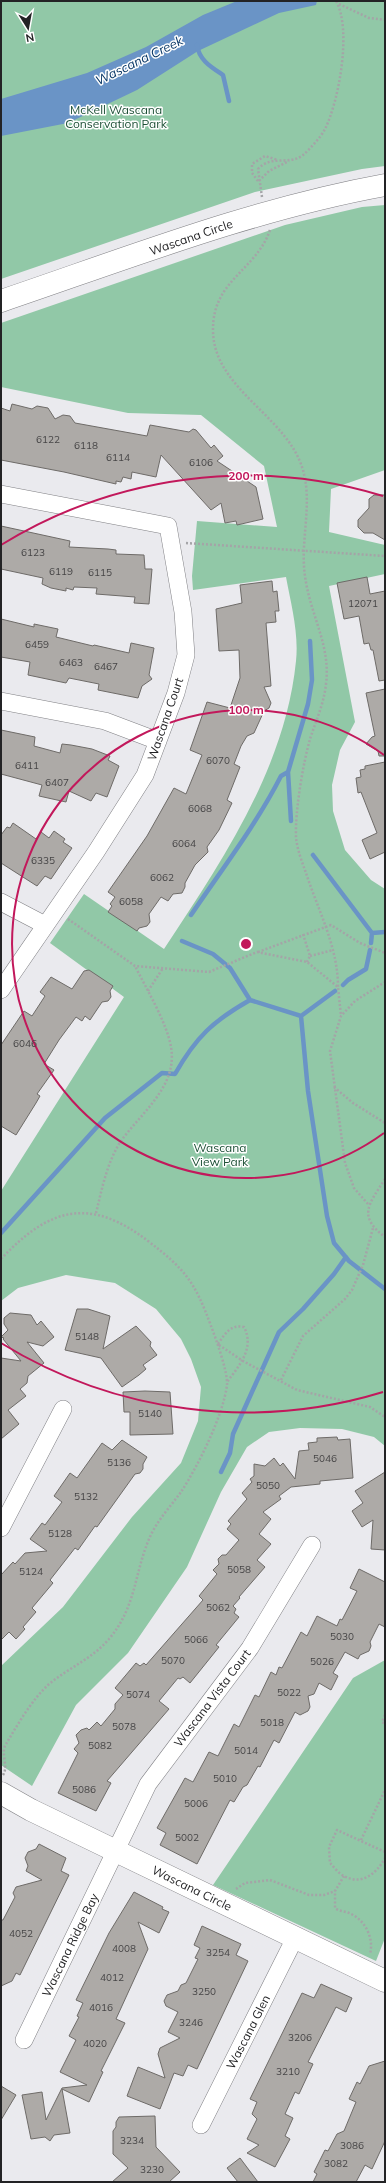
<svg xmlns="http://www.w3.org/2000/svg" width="386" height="2183" viewBox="0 0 386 2183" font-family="Mulish,sans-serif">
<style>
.green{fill:#91c8a7}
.water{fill:#6a94c6}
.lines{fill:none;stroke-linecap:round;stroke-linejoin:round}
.stream{stroke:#6a94c6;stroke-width:4.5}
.building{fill:#adaaa7;stroke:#6e6b68}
.minor-casing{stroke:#818185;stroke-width:18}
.tertiary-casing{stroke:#818185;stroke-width:23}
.path{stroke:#a4a4a7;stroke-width:2.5;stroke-dasharray:2 2;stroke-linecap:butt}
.minor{stroke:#fff;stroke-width:17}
.tertiary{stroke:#fff;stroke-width:22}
.ring{fill:none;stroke:#c2185b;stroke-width:2}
.labels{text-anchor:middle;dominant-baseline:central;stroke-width:3;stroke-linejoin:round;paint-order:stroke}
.number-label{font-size:10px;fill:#464546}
.park-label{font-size:12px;fill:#1d5036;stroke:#fff}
.street-label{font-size:12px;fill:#232325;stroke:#fff}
.water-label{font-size:13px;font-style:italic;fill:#093766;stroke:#fff}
.centre{fill:#c2185b;stroke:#fff;stroke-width:2}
.ring-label{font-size:12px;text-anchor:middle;font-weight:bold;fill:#c2185b;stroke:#fff;stroke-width:3;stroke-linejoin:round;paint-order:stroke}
</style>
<rect width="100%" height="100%" fill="#eaeaee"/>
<!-- green -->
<path class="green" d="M1,1H385V166L362,169L255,192L1,279Z
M385,205V470L331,489L329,532L385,545V574L329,586L355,722L340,750L332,785L333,811L345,850L371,880L385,889V1446L374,1437L342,1429L300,1428L269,1432L247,1447L221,1492L187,1567L128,1653L76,1705L32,1786L1,1765V1666L63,1607L132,1517L181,1463L198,1421L201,1387L191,1359L181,1339L156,1309L115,1283L66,1275L18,1288L1,1301V1191L124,997L50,943L84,894L164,949C222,861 285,769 296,661C299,633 291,604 286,577L193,590L192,576L197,521L277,527L264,466L201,415L128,413L1,387V323L285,225L362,207Z
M385,1660V1938L376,1961L213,1885L353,1678Z"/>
<!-- water -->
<path class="water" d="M237,1H317L316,5L279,13L198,51L137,90L68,123L1,136V99L87,73L146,47L203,15Z"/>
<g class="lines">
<!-- stream -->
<path class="stream" d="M197,45C199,60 211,67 223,75L229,101
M291,821L288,772L308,704L312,680L310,641
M313,855L372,933
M191,915C222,869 256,825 281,776L288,772
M182,941L213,954L230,968L250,1000
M371,943L372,933L385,932
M343,985L348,980L366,969L370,950
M301,1016L308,1091L327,1216L334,1243L349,1261L385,1289
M301,1016L335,991
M1,1233L105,1118L162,1073L175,1074C196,1037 213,1021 250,1000L301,1016
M221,1472L230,1453L233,1434L279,1332L303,1309L334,1274L346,1257"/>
</g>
<!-- building -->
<path class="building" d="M12,404L32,409L37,406L48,408L55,419L63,415L70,416L75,423L147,436L150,425L189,432L193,429L196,430L211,448L214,445L223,456L217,461L256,487L263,519L237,525L236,521L225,523L221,503L211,510L161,455L156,477L132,472L131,479L123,477L121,482L116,481V484L64,472L1,460V408L10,411Z
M374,495H385V540L373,533H364L358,527V520L369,508V499Z
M1,526L70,541L69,547L108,549L116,550V554L144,555L145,569H152L149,604L134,603L135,597L96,594L97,588L74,587L73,590L66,588V591L51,588L42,584L43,578L1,569Z
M367,577L370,594L385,591V680L379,681L373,650H371L369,643L364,644L359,616L344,619L337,583Z
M272,581L273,592L277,591L279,611H275L276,622L266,623L271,686L264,687L271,703L269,708L264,711L254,733L247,736L241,746L234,764L240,767L227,800L232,803L219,830L207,847L208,852L195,865L185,883V887L182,893L173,894L168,901L161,897L149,914L150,922L147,926L139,928L137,931L108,912L112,906L110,904L115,897L108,892L147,836L174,788L186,794L202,755L190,750L207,702L230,708L240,678L239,650L219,651L216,609L242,603L240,585Z
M1,619L34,627V624L58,629L56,637L93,646L94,645L129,653L131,643L154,648L149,675L152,679L142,686L138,698L98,690L99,684L69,678L66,683L28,675L30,662L1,657Z
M385,689V756H379L378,751L366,744L372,737L375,736L366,693Z
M1,730L35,737L34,746L60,753L62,744L71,745L92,749L110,756L108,760L119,766L107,797L96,793L91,801L69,791L66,802L39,796L42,785L1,774Z
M385,762V852L370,859L362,840L377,833L361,792L358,793L356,778L361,777L360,770L365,769V766Z
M13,823L36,839L41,832L49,838L54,831L65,839L63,842L72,848L51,879L45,876L37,886L1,863V835L7,827L10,828Z
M89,970L113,986L110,991L111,997L108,1001L102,1002L90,1020L85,1016L82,1021L76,1017L59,1040L44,1064L54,1070L37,1094L40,1096L36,1103L16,1135L1,1126V1045L24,1011L32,1016L45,996L40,992L51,977L72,989L84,971Z
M77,1309H88L110,1316L103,1349L136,1326L151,1342L150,1346L157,1355L143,1365L146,1369L139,1375L122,1387L101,1358L65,1350Z
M10,1313L31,1315L37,1325L41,1321L54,1337L43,1346L27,1342L44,1363L28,1376L27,1383L20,1389L26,1396L8,1410L19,1424L1,1439V1358L21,1361L3,1339L4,1338L1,1337L8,1330L4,1324V1318Z
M145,1391L170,1392L173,1434L130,1435V1412H124L123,1392Z
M337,1437L338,1440L350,1439L353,1478L320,1481V1484L291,1487L279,1496L281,1499L263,1512L271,1519L259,1534L271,1544L257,1560L265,1567L239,1597L240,1598L233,1606L236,1609L234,1613L239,1617L216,1645L219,1647L190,1683L183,1677L180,1679L178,1678L159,1701L169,1709L107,1781L111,1783L96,1811L58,1793L78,1753L74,1749L79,1743L76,1735L81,1730L87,1728L89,1730L97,1722L101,1726L115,1709V1704L123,1695L115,1688L136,1663L140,1666L144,1663L146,1665L203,1600L199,1596L217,1574L213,1570L219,1564L218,1559L222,1555H226L239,1540L227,1529L231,1524L228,1521L247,1499L242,1493L252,1482L250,1479L254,1476V1464L265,1466L274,1458L280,1466L283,1463L295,1479L299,1451L309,1450L308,1443L317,1442V1438Z
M122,1440L147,1457L143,1464V1469L140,1473L135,1474L97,1527L95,1526L78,1550L75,1548L50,1580L53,1583L32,1608L36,1612L23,1627L25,1629L16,1639L9,1632L1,1640V1575L13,1562L15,1564L25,1553L47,1551L30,1539L42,1523L45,1525L62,1502L54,1496L70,1473L77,1478L102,1443L112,1450Z
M385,1472V1550L371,1549L373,1520L362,1527L352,1511L363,1503L355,1491Z
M359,1569L385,1582V1627L379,1624L370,1642L371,1646L369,1651L360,1655L358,1659L345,1652L333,1673L338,1676L331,1690L319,1683L314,1694L308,1696L310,1707L308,1711L300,1715L295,1712L279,1743L274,1740L260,1767L258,1766L247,1785L243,1787L234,1802L230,1800L197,1864L160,1845L166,1833L157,1828L185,1778L193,1782L209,1752L218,1756L234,1724L239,1727L255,1695L259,1697L271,1672L276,1675L279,1667L282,1668L301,1632L307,1636L317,1616L337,1626L340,1619L342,1620L357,1591L350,1588Z
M39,1844L66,1858L61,1871L69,1875L20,1975L16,1973L12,1981L1,1986V1920H3L15,1897L13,1893L16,1887L42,1880L26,1871L28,1866L25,1858L28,1852L36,1849Z
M134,1892L163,1907L162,1909L169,1912L159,1933L138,1922L148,1949L116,2019L125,2023L101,2071L103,2072L89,2102L62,2089L70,2133L54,2135L50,2141L45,2137L31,2139L22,2095L42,2092L46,2120L62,2088L87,2085L60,2072L76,2040L69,2036L79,2017L77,2016L83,2003L76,2000L109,1933Z
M202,1926L241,1944L236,1955L248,1961L197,2069L188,2065L183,2076L174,2073L160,2109L127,2096L138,2067L165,2078L158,2054L160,2048L180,2038L168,2032L178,2012L166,2006L164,2001L167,1995L178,1991L181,1985L186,1983L198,1959L195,1958L200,1948L194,1945Z
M321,1984L352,1998L346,2012L336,2007L308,2062L313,2064L299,2094L295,2092L285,2114L293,2118L285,2136L290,2139L275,2167L247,2153L259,2145L247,2139L257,2119L252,2114L257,2102L250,2099L302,1993L314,1998Z
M385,2061V2141L372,2169L365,2165L356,2182H313L317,2174L314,2172L325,2150L328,2151L337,2134L344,2131L356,2102L349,2099L357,2082L360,2084L369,2066Z
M1,2086L16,2095L1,2120Z
M155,2116L156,2147L180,2172L169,2182H112L128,2168L113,2154V2131L116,2127V2122L119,2117Z
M240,2158L258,2182H238L227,2168Z"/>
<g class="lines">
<defs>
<path id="minor" d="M1,494L168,526L183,612L186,655L176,693L145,775L96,852L1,990
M1,701L105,721L158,741
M1,902L45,925
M1,1528L63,1409
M24,2040L148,1784L250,1648L312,1545
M201,2125L295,1938"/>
<path id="tertiary" d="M1,301C128,258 253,209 385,185
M1,1793L31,1810L385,1981"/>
</defs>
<!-- minor casing -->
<use href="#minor" class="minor-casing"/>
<!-- tertiary casing -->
<use href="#tertiary" class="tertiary-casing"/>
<!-- path -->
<path class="path" d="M339,4L369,18L385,20
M258,181L252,173V164L265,156L278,160
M259,181L269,171L289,161
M262,197L258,169C272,154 289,166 303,155C310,149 321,137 325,129C339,101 352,29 336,1
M270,230C256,271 212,280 213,331C214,391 291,417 304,474C312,507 300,543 305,576C310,615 331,645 326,684C324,703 316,721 310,739C303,764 295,811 296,837C297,849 302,862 306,873C318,910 338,947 338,987
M186,543L385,556
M68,919L135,966L209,972L257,952L307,962L338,987L341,1016
M303,934L310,956L307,962
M258,952L331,925L360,943L385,953
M310,956L333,950
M148,991L163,968
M334,1087L353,1103L385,1123
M385,1179C369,1204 357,1216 385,1237
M368,1204L354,1188L345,1163L330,1051L341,1016L355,1001L385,982
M96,1213C102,1189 107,1162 121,1141C141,1113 178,1086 171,1047C167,1023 146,988 135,966
M1,1259C49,1208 89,1196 148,1241C185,1269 195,1282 211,1326C216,1339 228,1372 227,1385C223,1416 198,1466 181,1492C170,1507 156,1522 149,1539C134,1575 136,1607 109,1639C92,1659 68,1668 48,1685C31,1701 18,1724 6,1744C0,1753 9,1766 3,1775
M218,1344C225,1334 230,1324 244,1327C255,1348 239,1366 227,1382
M219,1345L243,1361L297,1390L370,1407L385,1417
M281,1380L303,1336L345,1299L352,1290L363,1265L373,1228
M385,1715L382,1722L385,1724
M361,1840L385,1790
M385,1852L337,1830L329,1847L330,1863C334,1867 339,1874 344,1876C362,1886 377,1873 385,1858
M344,1876L335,1891V1908C340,1912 347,1911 353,1915C366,1922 374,1939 370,1954
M236,1889L245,1883L270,1880L309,1895H324L335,1891"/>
<!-- minor -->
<use href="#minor" class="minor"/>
<!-- tertiary -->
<use href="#tertiary" class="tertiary"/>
</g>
<!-- distance rings -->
<g class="ring">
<path d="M384 1133A234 234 0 1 1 384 755"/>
<path d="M383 1392A468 468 0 0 1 1 1343M1 545A468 468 0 0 1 383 496"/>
</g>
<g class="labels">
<!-- number labels -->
<g class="number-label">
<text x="48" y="439">6122</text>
<text x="86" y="445">6118</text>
<text x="118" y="457">6114</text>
<text x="201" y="462">6106</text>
<text x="33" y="552">6123</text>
<text x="61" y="571">6119</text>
<text x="100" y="572">6115</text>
<text x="363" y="603">12071</text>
<text x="37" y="644">6459</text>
<text x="71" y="662">6463</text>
<text x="106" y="666">6467</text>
<text x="218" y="760">6070</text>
<text x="27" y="765">6411</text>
<text x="57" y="782">6407</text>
<text x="200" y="808">6068</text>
<text x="184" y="843">6064</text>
<text x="43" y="860">6335</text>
<text x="162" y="877">6062</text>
<text x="131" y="901">6058</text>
<text x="25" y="1043">6046</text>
<text x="87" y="1336">5148</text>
<text x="150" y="1413">5140</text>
<text x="325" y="1458">5046</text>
<text x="119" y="1462">5136</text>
<text x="268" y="1485">5050</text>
<text x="86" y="1496">5132</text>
<text x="60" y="1533">5128</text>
<text x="239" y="1569">5058</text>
<text x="31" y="1571">5124</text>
<text x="218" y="1607">5062</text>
<text x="342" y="1636">5030</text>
<text x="196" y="1639">5066</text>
<text x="173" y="1660">5070</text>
<text x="322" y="1661">5026</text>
<text x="289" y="1692">5022</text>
<text x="138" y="1694">5074</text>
<text x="272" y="1722">5018</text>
<text x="124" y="1726">5078</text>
<text x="100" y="1745">5082</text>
<text x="246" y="1750">5014</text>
<text x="225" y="1778">5010</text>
<text x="84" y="1789">5086</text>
<text x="196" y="1803">5006</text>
<text x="187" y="1837">5002</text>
<text x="21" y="1933">4052</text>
<text x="124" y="1948">4008</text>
<text x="218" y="1952">3254</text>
<text x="112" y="1977">4012</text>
<text x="204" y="1991">3250</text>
<text x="101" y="2007">4016</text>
<text x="191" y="2022">3246</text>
<text x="300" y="2037">3206</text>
<text x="95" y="2043">4020</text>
<text x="288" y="2071">3210</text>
<text x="132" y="2140">3234</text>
<text x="352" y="2145">3086</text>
<text x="336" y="2163">3082</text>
<text x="152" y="2169">3230</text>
</g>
<!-- park labels -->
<g class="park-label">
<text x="116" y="109">McKell Wascana<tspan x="116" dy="14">Conservation Park</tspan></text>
<text x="220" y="1147">Wascana<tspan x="220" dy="14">View Park</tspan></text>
</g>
<!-- street labels -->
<g class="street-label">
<text transform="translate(191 237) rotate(-19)">Wascana Circle</text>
<text transform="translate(165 719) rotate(-71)">Wascana Court</text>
<text transform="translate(212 1698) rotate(-53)">Wascana Vista Court</text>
<text transform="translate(192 1888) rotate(26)">Wascana Circle</text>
<text transform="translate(70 1945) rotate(-64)">Wascana Ridge Bay</text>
<text transform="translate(248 2032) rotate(-63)">Wascana Glen</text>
</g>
<!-- water labels -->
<g class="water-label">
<text transform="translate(139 60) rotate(-26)">Wascana Creek</text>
</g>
</g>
<circle cx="246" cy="944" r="6" class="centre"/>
<g class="ring-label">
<text x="246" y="480">200 m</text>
<text x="246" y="714">100 m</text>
</g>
<!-- border -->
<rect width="386" height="2183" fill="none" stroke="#232325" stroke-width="4"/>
<!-- north arrow -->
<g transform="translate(28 28) rotate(169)" stroke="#ffffff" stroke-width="3" paint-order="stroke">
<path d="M0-3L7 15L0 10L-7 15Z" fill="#232325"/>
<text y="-6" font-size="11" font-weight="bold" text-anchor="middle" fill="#232325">N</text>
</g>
</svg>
